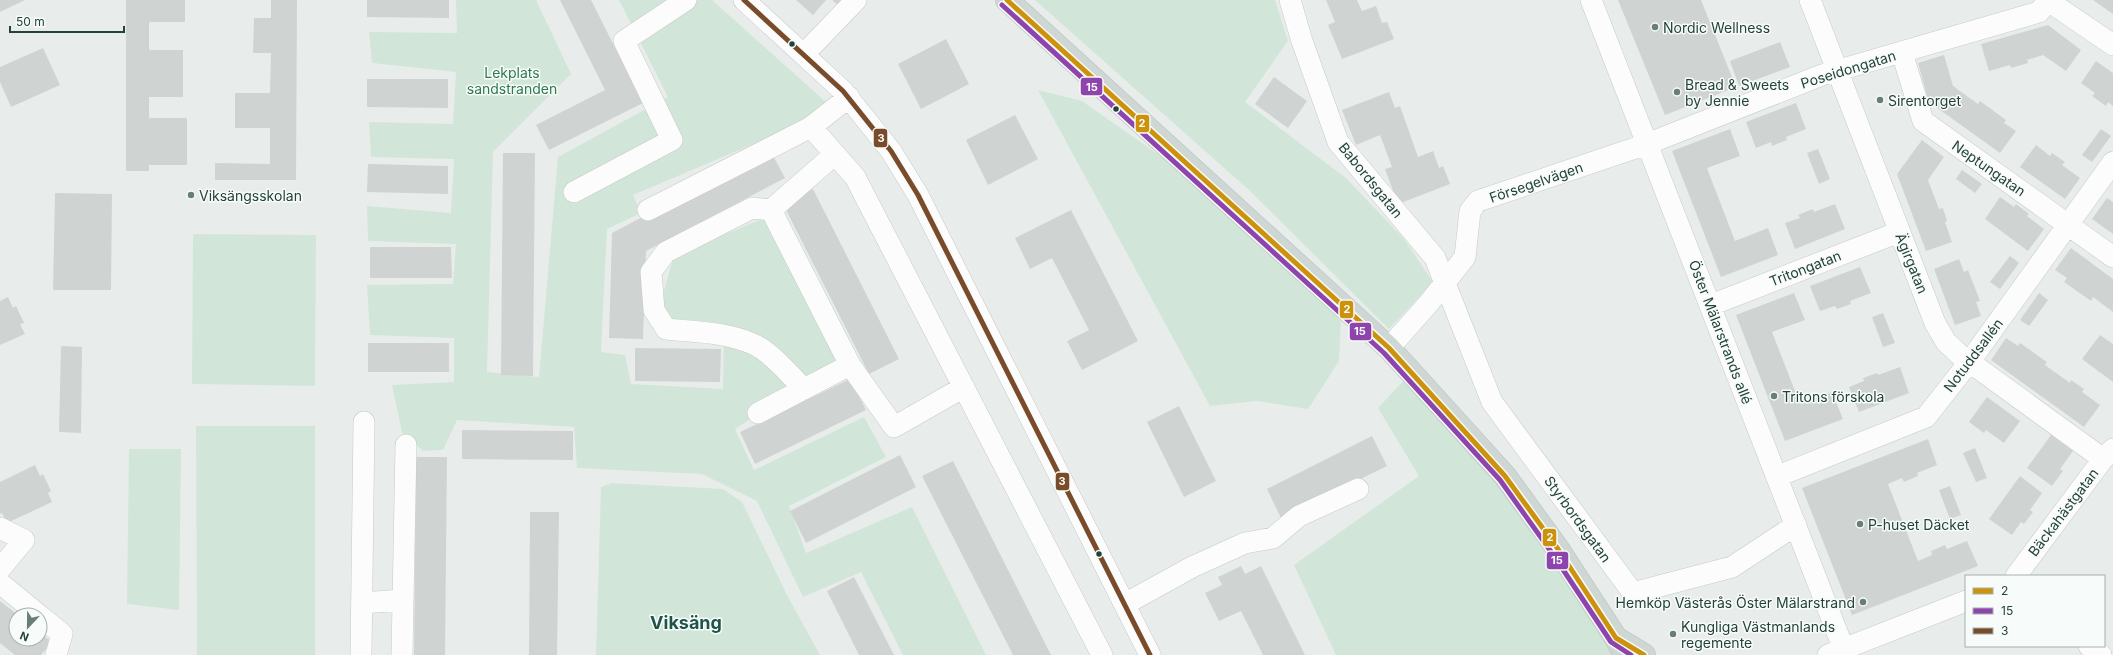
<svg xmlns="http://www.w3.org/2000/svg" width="2113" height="655" viewBox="0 0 2113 655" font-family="Inter,sans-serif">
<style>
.green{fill:#d1e6d8}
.building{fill:#cfd4d2}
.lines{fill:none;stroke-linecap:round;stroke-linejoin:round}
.minor-casing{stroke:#c5cac8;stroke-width:22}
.major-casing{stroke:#c3ccc9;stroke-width:24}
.minor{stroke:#fcfcfc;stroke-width:21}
.major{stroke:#cfd7d5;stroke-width:22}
.bus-1-casing{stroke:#f7fbf9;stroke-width:8}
.bus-2-casing{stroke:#f7fbf9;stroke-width:8}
.bus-3-casing{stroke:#f7fbf9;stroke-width:8}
.bus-1{stroke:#cd920c;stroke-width:5}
.bus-2{stroke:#8e44ad;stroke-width:5}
.bus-3{stroke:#7a4b2a;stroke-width:5}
.poi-dot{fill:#697e78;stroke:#f7fbf9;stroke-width:1.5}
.bus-dot{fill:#24423a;stroke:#f7fbf9;stroke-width:1.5}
.labels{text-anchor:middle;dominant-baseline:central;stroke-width:3;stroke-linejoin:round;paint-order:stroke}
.poi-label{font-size:14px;fill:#24423a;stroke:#f7fbf9;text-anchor:start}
.street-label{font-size:14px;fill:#24423a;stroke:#f7fbf9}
.park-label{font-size:14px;fill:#2d7a4b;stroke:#f7fbf9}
.district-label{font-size:18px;font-weight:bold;fill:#1f5548;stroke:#f7fbf9}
.line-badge{stroke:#f7fbf9;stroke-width:1.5}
.badge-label{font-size:11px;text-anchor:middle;font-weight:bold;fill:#fff}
</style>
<rect width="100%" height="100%" fill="#e8edeb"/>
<!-- green -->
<path class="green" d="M456,0H536L571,74L493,152L487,372L539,377L558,157L668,97L619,0H712L827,103L810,120L633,195L641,213L607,229L601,352L625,355L631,384L723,389L724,328L668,324L662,298L674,255L762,219L771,226L840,360L735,429L754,470L864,417L886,457L789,506L806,553L912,507L986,655H903L861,572L803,597L757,501L702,474L577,468L574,427L457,420L443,450L423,451L402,432L392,385L454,382V338L370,335L367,285L453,284L456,244L368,241L367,206L451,213L454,159L371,157L369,122L453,124L456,72L372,63L369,32L457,33Z
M1035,0H1275L1288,41L1245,102L1346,178L1404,239L1433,282L1389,329L1250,191Z
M1038,90L1082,101L1189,176L1341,316L1339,361L1308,409L1257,401L1210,406Z
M193,234L316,235L315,386L192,384Z
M1407,377L1442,415L1558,560L1613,655H1336L1294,565L1419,476L1378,408Z
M196,426H315V655H197Z
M129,449H181L179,610L127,604Z
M612,483L723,489L742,502L787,595L820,655H596L601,487Z"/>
<!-- building -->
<path class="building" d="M0,0H25L0,12Z
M126,0H185V22H149V50H183V97H149V118H187V165H149V171H126Z
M271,0H297L296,180H215V163L270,164V128H235V93H270L271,53H253L254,18H271Z
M367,0H449V18L367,17Z
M560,0H591L643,103L549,150L536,125L605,90Z
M796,0H826L813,15Z
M832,0H844L839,6Z
M1326,0H1357L1362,11L1376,6L1382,23L1387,22L1394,39L1342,59L1328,25L1335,22Z
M1618,0H1701L1736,87L1665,115Z
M2093,0H2113V14Z
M2048,25L2081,50L2066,71L2043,55L2027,60L2028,63L2011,68L2010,65L1989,71L1981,44Z
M946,39L969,84L921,109L898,64Z
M1780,42L1790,67L1739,86L1730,61Z
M43,48L60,85L11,107L0,82V67Z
M1944,55L1953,86L1978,104L1980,101L2006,120L2004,123L2016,131L2000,153L1929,102L1918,63Z
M2096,61L2113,73V106L2108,102L2106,106L2092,96L2095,93L2081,83Z
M1274,77L1307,101L1288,128L1255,104Z
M367,79H448V108L367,107Z
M1389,92L1395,108L1400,106L1418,157L1433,151L1439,168L1443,166L1450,184L1398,204L1385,169L1392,167L1380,135L1356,145L1342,110Z
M1796,103L1806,129L1786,137L1787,140L1772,146L1771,142L1756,148L1746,122Z
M1015,115L1038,159L988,185L966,140Z
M1730,129L1740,156L1707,168L1710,176L1735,241L1768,228L1778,255L1721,277L1672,151Z
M2101,129L2111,136L2092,162L2082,155Z
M1922,140L1944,157L1928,180L1939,209L1943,208L1947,221L1945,222L1952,242L1926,251L1897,174Z
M2036,145L2050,156L2052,153L2065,162L2062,165L2080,178L2065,199L2020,167Z
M1818,149L1830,179L1819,184L1807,153Z
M770,150L785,178L646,251L643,339L609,338L612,233Z
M503,153H535L533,376L501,375Z
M368,164L448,166V194L367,192Z
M1962,170L1982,184L1975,193L1956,179Z
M813,189L899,359L869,374L783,204Z
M55,193L112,194L111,290H53Z
M2000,197L2014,207L2016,204L2029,214L2027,216L2044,229L2028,251L1985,219Z
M2107,198L2113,202V234L2092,219Z
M1835,204L1845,229L1795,249L1785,223L1800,218L1798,215L1813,209L1814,212Z
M1071,210L1138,341L1082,370L1067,341L1089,330L1052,258L1030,269L1015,238Z
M370,247H451L452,278H370Z
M2071,248L2113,279V312L2093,297L2091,301L2064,282L2067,278L2055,270Z
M2010,256L2019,263L2000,289L1990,282Z
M1959,259L1964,272L1968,270L1980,301L1976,302L1981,316L1955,325L1934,269Z
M1860,267L1871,293L1850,301L1851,304L1837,309L1835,306L1820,311L1810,286Z
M1794,293L1805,320L1772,332L1800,404L1832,392L1843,419L1785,441L1736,315Z
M2039,293L2048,300L2029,326L2020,320Z
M8,297L13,308L16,306L24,323L20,324L25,334L0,345V301Z
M1883,313L1895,343L1883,347L1872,317Z
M2100,335L2113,344V382L2082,359Z
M2006,338L2018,346L2020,343L2047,362L2045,365L2070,383L2071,380L2084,389L2082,392L2100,405L2084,427L1991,360Z
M368,343H449V372H368Z
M61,346L82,347L81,433L59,432Z
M635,348L721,349L720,382L635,381Z
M1900,367L1909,393L1859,412L1849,387L1864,381L1863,378L1877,373L1878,375Z
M850,379L866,410L755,464L740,432Z
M1987,397L2020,421L2004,443L1986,430L1984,433L1969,422Z
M1179,406L1216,481L1184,497L1147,422Z
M462,430L573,431V460L462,459Z
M2051,435L2073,451L2060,469L2063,471L2052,486L2027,468Z
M1372,436L1387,466L1281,518L1267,489Z
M1928,439L1937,465L1917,473L1918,476L1904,482L1902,478L1888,484L1918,561L1932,555L1931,551L1945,545L1947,549L1967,541L1978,566L1852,615L1802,488Z
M1975,448L1987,478L1976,482L1963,453Z
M900,455L916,487L806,543L790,511Z
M416,457H447L445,655H414Z
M953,461L1051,655H1013L922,476Z
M35,465L40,476L43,474L51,491L48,493L52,502L7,523L2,513L0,514V482Z
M2020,476L2042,493L2030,510L2033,512L2024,524L2021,522L2012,535L1989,519Z
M1950,486L1961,515L1950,519L1939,490Z
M530,512H559L557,655H529Z
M1241,566L1245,574L1261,566L1305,655H1263L1241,611L1219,621L1205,593L1222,585L1218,577Z
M854,577L894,655H859L827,591Z
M0,601L18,615H16V639H40V633L52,642L41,655H15L0,643Z"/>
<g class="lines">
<defs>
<path id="minor" d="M744,0L843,91L891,151L918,195L1150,655
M1290,0L1302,41L1338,142L1435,258L1492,402L1633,593L1732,567L1796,525
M1591,0L1846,655
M1810,0L1935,323L1946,342L1960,355L2103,459
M2047,0L2113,45
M1902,53L1923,121L2113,257
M804,54L856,0
M811,127L849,97
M835,154L771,210L850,365
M574,192L672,140L624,41L686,0
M648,210L811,127L855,177L1102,655
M771,210L752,208L666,252L651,272L654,310L666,329C695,332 726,332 753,344C771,352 790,375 804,389
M1711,305L1899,232
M1389,348L1429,303L1465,257L1470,211L1478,201L1647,144L1822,75L2039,12L2049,0
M758,413L850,365L894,427L964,387
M1778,476L1926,417L1970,361L2113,162
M0,528L24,540L0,569
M2016,576L2103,459L2113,449
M0,583L39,615
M362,603L403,600
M1125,604L1192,567L1245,543L1273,538L1299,516L1358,489
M40,616L62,634L56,655
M2089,646L2101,655
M361,655L364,422
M402,655L406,445
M1828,655L1966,601"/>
<path id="major" d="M1007,0L1389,348L1505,476L1558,549L1616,638L1625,655
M1616,638L1644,655"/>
</defs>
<!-- minor casing -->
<use href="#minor" class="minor-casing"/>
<!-- major casing -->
<use href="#major" class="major-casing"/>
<!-- minor -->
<use href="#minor" class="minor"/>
<!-- major -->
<use href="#major" class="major"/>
<defs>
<path id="bus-1" d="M1007,0L1389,348L1505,476L1558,549L1616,638L1644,655"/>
<path id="bus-2" d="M1002,5L1384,353L1500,480L1552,553L1611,642L1631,655"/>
<path id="bus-3" d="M744,0L843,91L891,151L918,195L1150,655"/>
</defs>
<!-- bus-1 casing -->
<use href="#bus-1" class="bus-1-casing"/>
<!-- bus-2 casing -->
<use href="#bus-2" class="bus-2-casing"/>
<!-- bus-3 casing -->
<use href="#bus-3" class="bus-3-casing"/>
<!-- bus-1 -->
<use href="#bus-1" class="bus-1"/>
<!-- bus-2 -->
<use href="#bus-2" class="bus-2"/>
<!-- bus-3 -->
<use href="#bus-3" class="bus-3"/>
</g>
<!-- markers -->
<g class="poi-dot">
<circle cx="1655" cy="27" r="4"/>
<circle cx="1677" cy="92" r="4"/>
<circle cx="1880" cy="100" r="4"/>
<circle cx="191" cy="195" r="4"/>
<circle cx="1774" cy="396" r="4"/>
<circle cx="1860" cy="524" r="4"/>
<circle cx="1863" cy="602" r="4"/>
<circle cx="1673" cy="634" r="4"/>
</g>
<g class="bus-dot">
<circle cx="792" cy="44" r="3.5"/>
<circle cx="1116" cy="109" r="3.5"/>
<circle cx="1099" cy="554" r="3.5"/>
</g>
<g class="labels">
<!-- poi labels -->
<g class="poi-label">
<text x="1663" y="27">Nordic Wellness</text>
<text x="1685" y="84">Bread &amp; Sweets<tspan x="1685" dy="16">by Jennie</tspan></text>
<text x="1888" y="100">Sirentorget</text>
<text x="199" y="195">Viksängsskolan</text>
<text x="1782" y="396">Tritons förskola</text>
<text x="1868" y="524">P-huset Däcket</text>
<text x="1855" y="602" text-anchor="end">Hemköp Västerås Öster Mälarstrand</text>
<text x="1681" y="626">Kungliga Västmanlands<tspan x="1681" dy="16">regemente</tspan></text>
</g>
<!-- street labels -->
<g class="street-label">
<text transform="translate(1848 69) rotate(-17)">Poseidongatan</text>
<text transform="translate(1989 168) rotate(35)">Neptungatan</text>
<text transform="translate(1371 180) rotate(51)">Babordsgatan</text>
<text transform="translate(1536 182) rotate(-19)">Försegelvägen</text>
<text transform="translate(1912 263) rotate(68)">Ägirgatan</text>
<text transform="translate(1805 268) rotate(-21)">Tritongatan</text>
<text transform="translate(1721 332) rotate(69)">Öster Mälarstrands allé</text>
<text transform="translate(1973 355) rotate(-53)">Notuddsallén</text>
<text transform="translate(2063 512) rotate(-53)">Bäckahästgatan</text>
<text transform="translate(1578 519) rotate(54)">Styrbordsgatan</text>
</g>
<!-- park labels -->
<g class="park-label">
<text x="512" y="72">Lekplats<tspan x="512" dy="16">sandstranden</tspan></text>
</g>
<!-- district labels -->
<g class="district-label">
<text x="686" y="622">Viksäng</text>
</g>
</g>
<g class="line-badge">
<rect x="1080" y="77" width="23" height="19" rx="4" fill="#8e44ad"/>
<rect x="1135" y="114" width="15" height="19" rx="4" fill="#cd920c"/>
<rect x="873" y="128" width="15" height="20" rx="4" fill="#7a4b2a"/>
<rect x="1339" y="300" width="15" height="19" rx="4" fill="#cd920c"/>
<rect x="1349" y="322" width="23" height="19" rx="4" fill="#8e44ad"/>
<rect x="1055" y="472" width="15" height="19" rx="4" fill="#7a4b2a"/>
<rect x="1542" y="528" width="15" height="19" rx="4" fill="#cd920c"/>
<rect x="1546" y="551" width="23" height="19" rx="4" fill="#8e44ad"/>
</g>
<g class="badge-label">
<text x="1092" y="91">15</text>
<text x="1142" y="127">2</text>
<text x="881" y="142">3</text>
<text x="1347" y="313">2</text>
<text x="1360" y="335">15</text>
<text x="1062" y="485">3</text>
<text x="1550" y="541">2</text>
<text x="1557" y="564">15</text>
</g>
<!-- legend -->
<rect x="1965" y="575" width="140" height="72" fill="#f7fbf9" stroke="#a3b1ad"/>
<rect x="1973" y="588" width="20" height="6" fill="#cd920c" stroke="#a3b1ad"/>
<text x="2001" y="595" font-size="12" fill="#24423a">2</text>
<rect x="1973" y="608" width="20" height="6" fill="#8e44ad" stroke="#a3b1ad"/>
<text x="2001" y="615" font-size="12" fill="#24423a">15</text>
<rect x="1973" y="628" width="20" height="6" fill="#7a4b2a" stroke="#a3b1ad"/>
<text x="2001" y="635" font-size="12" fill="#24423a">3</text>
<!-- north arrow -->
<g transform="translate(28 627) rotate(202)"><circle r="19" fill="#f7fbf9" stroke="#a3b1ad"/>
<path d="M0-3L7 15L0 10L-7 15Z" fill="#697e78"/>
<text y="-6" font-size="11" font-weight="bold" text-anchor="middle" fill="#24423a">N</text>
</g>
<!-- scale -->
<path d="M10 26v6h114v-6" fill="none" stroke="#24423a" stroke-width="2"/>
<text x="16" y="26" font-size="12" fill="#24423a" stroke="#f7fbf9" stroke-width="3" paint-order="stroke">50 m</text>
</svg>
